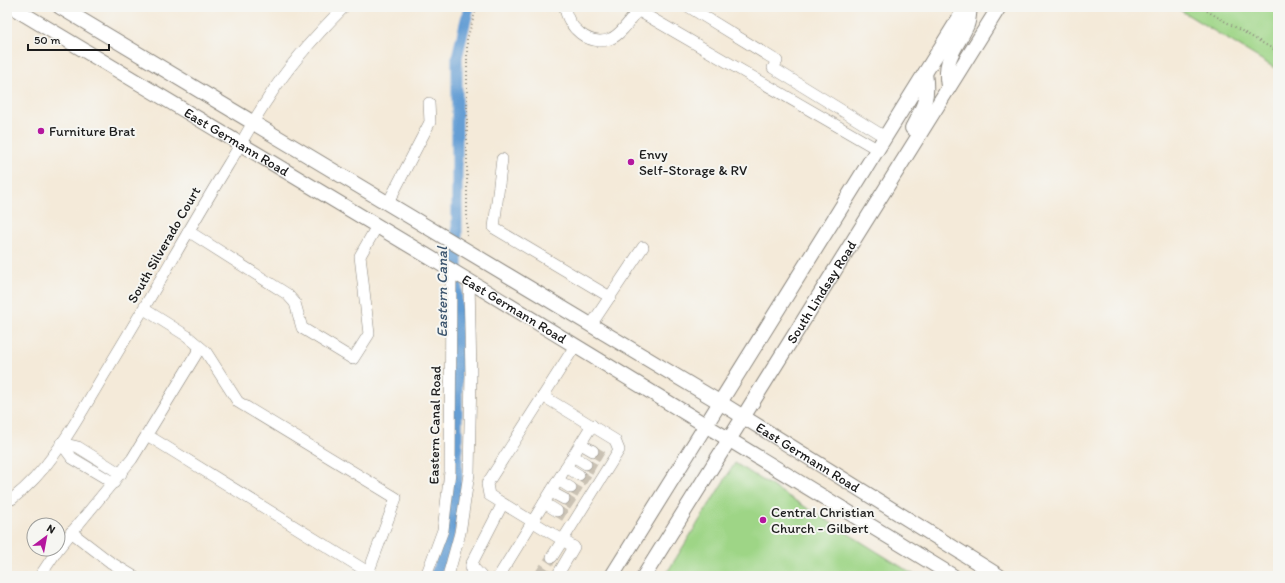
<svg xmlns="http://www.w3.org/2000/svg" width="1285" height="583" viewBox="0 0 1285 583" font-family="Itim,sans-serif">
	<rect width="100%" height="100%" fill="#f6f6f2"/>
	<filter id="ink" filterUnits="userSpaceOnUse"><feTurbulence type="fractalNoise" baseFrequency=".025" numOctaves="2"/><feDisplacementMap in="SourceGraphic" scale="8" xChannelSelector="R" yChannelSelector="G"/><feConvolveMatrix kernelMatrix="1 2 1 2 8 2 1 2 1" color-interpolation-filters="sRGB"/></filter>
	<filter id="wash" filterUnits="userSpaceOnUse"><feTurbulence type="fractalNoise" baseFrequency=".012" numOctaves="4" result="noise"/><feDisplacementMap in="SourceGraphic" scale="16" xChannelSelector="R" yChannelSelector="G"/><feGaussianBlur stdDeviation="0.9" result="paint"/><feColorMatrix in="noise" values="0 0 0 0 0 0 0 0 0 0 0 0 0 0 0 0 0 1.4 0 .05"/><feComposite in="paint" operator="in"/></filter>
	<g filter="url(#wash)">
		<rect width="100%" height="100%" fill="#f4ead9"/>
		<!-- green -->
		<g fill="#9ed586" stroke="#5d7851">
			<polygon points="1175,7 1278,7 1278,70"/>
			<polygon points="735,463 916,576 665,576"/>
		</g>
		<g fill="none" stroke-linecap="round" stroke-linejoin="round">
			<!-- canal -->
			<polyline stroke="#659ed4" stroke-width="11" points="435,576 449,539 457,480 457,57 469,7"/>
		</g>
	</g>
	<g filter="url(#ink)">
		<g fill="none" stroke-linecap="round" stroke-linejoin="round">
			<!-- minor-tunnel -->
			<g stroke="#c9c1b3" stroke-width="11" stroke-dasharray="11 5.5" stroke-linecap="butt">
				<polyline points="593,451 603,457"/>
				<polyline points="586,464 595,469"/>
				<polyline points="579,475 588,481"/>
				<polyline points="571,488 580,493"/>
				<polyline points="564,499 573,505"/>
				<polyline points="557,511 565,516"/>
				<polyline points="539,576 552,557"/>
			</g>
			<!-- minor casing -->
			<g stroke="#88837a" stroke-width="12">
				<g id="minor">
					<path d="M 565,7 C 567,27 589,47 610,39 C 621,35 631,19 638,10"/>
					<polyline points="632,7 877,149"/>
					<polyline points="689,7 777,61 773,68 885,137"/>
					<polyline points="502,159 494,228 610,297"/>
					<polyline points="388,203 430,122 429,103"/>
					<polyline points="188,231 287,294 295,303 302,328 353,359 369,334 360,256 377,226"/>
					<polyline points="144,309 187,336 206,352 238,402 396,498 367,576"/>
					<polyline points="591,325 643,247"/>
					<polyline points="543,396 615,440 619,450 552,557"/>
					<polyline points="147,435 368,572"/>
					<polyline points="61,443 78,447 121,474"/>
					<polyline points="61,443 72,458 114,483"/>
					<polyline points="581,444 593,451"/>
					<polyline points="573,456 586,464"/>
					<polyline points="566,467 579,475"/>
					<polyline points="558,480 571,488"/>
					<polyline points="551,492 564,499"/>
					<path d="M 12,499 C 55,466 80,413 108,368 C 149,301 187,232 228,165 C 241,144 253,121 267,100 C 288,66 315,36 344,7"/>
					<polyline points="544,503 557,511"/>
					<polyline points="71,532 110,562 133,576"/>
					<polyline points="58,549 132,459 200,348"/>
					<polyline points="471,565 481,576"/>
					<polyline points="40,576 58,549"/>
					<polyline points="426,576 443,530 450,472 451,270"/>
					<polyline points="448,576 460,533 469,474 471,374 469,281"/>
					<polyline points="471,576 471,565 502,505"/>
					<polyline points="499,576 592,425"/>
					<polyline points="557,576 574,547 489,495 487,484 575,346"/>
				</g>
			</g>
			<!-- major casing -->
			<g stroke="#88837a" stroke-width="16">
				<g id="major">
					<path id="s1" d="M 12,7 L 469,281 L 953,576"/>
					<path id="s2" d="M 60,7 L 721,403 L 999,576"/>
					<path d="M 948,86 C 943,58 956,49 967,25 C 969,20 969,13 970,7"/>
					<path d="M 912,128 C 924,106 929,98 925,73"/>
					<polyline points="612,576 966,7"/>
					<path id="s3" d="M 644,576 L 999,7"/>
				</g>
			</g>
			<!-- path -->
			<g stroke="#88837a" stroke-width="2" stroke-dasharray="1 3" stroke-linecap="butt">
				<polyline points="1200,7 1278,52"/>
				<polyline points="467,236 467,39 477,7"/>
			</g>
			<!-- minor -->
			<use href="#minor" stroke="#fff" stroke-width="11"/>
			<!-- major -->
			<use href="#major" stroke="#fff" stroke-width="14"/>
		</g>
	</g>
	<!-- markers -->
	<g fill="#b5179e" stroke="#f6f6f2" stroke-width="1.5">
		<circle cx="41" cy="131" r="4"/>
		<circle cx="631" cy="162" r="4"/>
		<circle cx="763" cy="520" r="4"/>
	</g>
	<g text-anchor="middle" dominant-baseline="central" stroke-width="4" stroke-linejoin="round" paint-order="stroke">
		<!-- poi labels -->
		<g font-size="14" fill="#1c1c1c" stroke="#f6f6f2" text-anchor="start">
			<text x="49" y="131">Furniture Brat</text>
			<text x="639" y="154">Envy<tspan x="639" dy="16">Self-Storage &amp; RV</tspan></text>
			<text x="771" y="512">Central Christian<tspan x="771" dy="16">Church - Gilbert</tspan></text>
		</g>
		<!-- street labels -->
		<g font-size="14" fill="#1c1c1c" stroke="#f6f6f2">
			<text stroke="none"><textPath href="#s1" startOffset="262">East Germann Road</textPath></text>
			<text transform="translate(164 245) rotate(-60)">South Silverado Court</text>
			<text stroke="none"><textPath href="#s3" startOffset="335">South Lindsay Road</textPath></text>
			<text stroke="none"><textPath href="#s1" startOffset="586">East Germann Road</textPath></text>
			<text transform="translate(435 425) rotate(-89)">Eastern Canal Road</text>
			<text stroke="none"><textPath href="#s2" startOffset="873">East Germann Road</textPath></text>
		</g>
		<!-- water labels -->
		<g font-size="15" font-style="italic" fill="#3d566f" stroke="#f6f6f2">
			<text transform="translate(442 292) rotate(-90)">Eastern Canal</text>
		</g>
	</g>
	<!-- margin -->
	<rect width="1285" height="583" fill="none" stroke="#f6f6f2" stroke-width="24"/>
	<!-- north arrow -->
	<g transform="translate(46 537) rotate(32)"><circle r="19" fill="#f6f6f2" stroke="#9f9f9c"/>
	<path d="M0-3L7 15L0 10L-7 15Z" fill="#b5179e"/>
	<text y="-6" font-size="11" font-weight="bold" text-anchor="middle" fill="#1c1c1c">N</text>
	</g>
	<!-- scale -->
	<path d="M28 44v6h81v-6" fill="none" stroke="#1c1c1c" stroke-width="2"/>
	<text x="34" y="44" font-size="12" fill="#1c1c1c" stroke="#f6f6f2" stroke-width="3" paint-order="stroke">50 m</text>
</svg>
